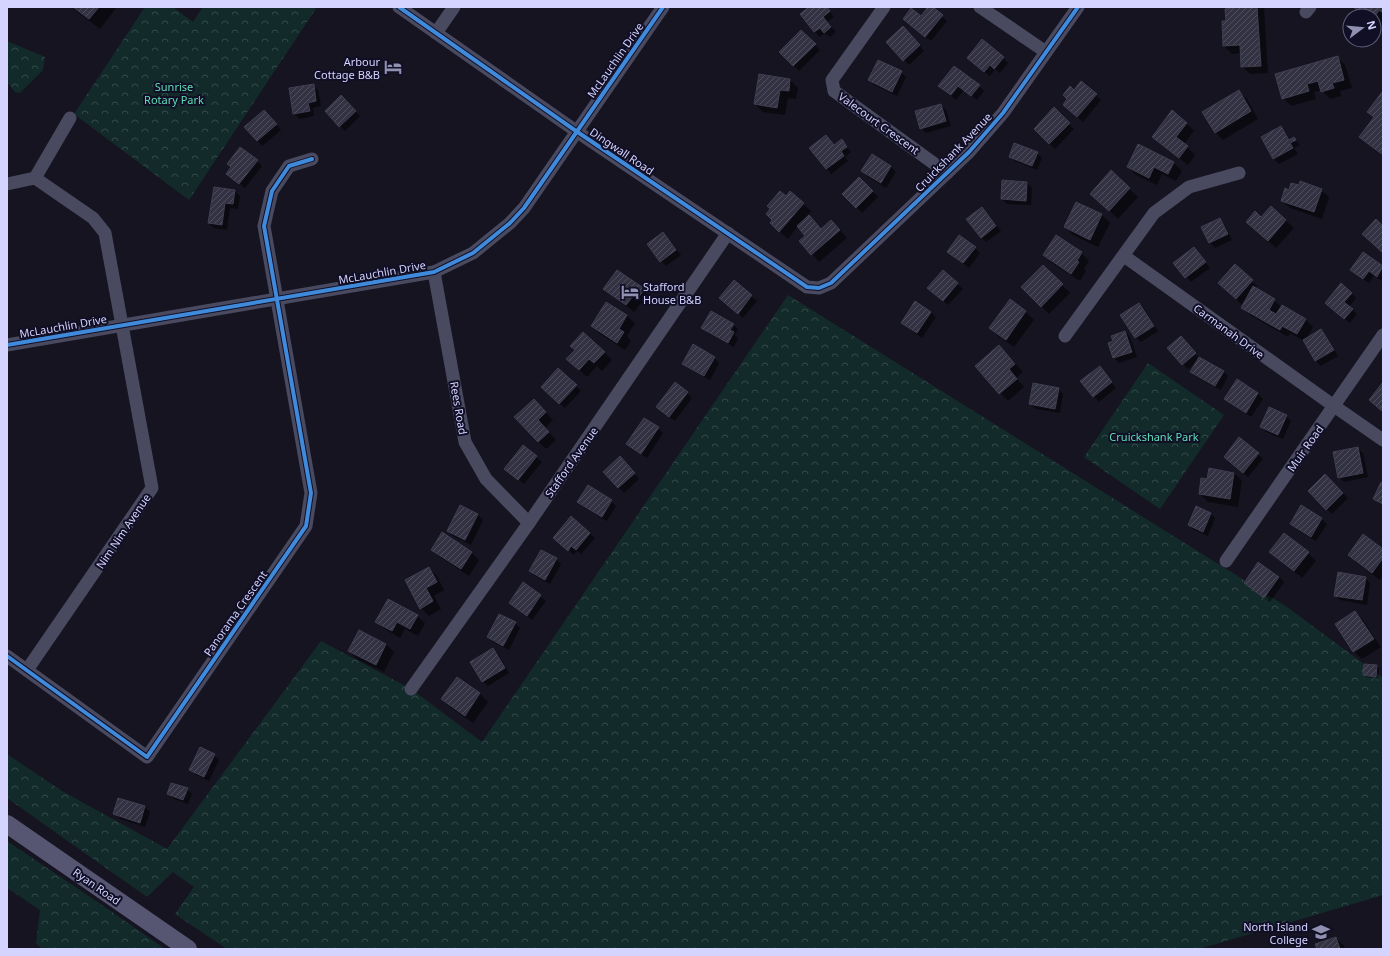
<svg xmlns="http://www.w3.org/2000/svg" width="1390" height="956" viewBox="0 0 1390 956" font-family="'Noto Sans',sans-serif">
	<defs>
		<pattern id="forest-crowns" width="20" height="18" patternUnits="userSpaceOnUse"><rect width="20" height="18" fill="#122b2a"/><path d="M2 6a3 3 0 1 1 6 0M12 15a3 3 0 1 1 6 0" fill="none" stroke="#34494a"/></pattern>
		<pattern id="building-hatch" width="6" height="6" patternUnits="userSpaceOnUse"><rect width="6" height="6" fill="#333242"/><path d="M-1 1l2-2M0 6l6-6M5 7l2-2" fill="none" stroke="#504f5e"/></pattern>
	</defs>
	<rect width="100%" height="100%" fill="#151420"/>
	<!-- forest -->
	<g fill="url(#forest-crowns)">
		<polygon points="145,7 173,7 193,22 203,7 317,7 189,200 74,114"/>
		<polygon points="7,41 45,57 43,70 20,93 15,92 7,82"/>
		<polygon points="788,295 1287,607 1383,678 1383,895 1199,949 227,949 175,914 194,887 173,872 147,897 7,798 7,754 62,791 167,849 321,641 411,689 482,742"/>
		<polygon points="1148,363 1224,415 1160,509 1084,457"/>
		<polygon points="7,841 105,907 165,949 42,949 36,943 40,910 7,888"/>
	</g>
	<!-- shadow -->
	<g fill="#0007">
		<polygon points="71,7 117,7 100,29"/>
		<polygon points="810,7 826,7 834,17 827,22 836,32 830,37 825,33 820,37 815,32 801,14"/>
		<polygon points="929,7 931,7 947,21 931,41 909,24 921,17"/>
		<polygon points="1242,7 1264,7 1268,73 1250,74 1242,66 1242,53 1232,54 1224,46 1227,22"/>
		<polygon points="1354,7 1383,7 1383,30 1374,24 1374,16 1363,16"/>
		<polygon points="801,31 820,50 799,71 781,52"/>
		<polygon points="908,32 924,51 909,65 904,60"/>
		<polygon points="1337,57 1345,65 1352,88 1340,91 1341,96 1330,99 1322,90 1314,92 1316,99 1291,106 1283,98"/>
		<polygon points="1003,58 1008,63 1000,73 995,69 990,76 973,63"/>
		<polygon points="901,72 906,77 897,96 874,85 869,80"/>
		<polygon points="760,75 790,80 798,88 796,99 788,98 785,115 763,112 755,104"/>
		<polygon points="1082,83 1101,100 1083,122 1069,110 1069,99"/>
		<polygon points="313,85 318,90 321,106 313,108 314,116 300,119 294,113"/>
		<polygon points="940,86 979,86 984,91 977,100 964,90 956,100"/>
		<polygon points="1239,92 1247,99 1258,119 1223,140 1215,132"/>
		<polygon points="1383,94 1383,156 1360,137 1374,118 1369,112"/>
		<polygon points="341,96 360,116 345,131 326,111"/>
		<polygon points="941,105 946,110 951,126 926,133 921,128"/>
		<polygon points="1054,109 1074,129 1055,149 1035,129"/>
		<polygon points="269,116 281,130 262,146 246,127"/>
		<polygon points="1186,123 1194,131 1184,144 1195,155 1188,165 1161,144 1153,137"/>
		<polygon points="1281,127 1286,132 1290,140 1294,138 1300,145 1294,148 1298,154 1279,164 1274,159 1262,137"/>
		<polygon points="842,141 851,152 845,157 848,161 831,174 811,148 834,146"/>
		<polygon points="1139,145 1174,163 1182,171 1176,181 1162,174 1157,185 1136,175 1128,167"/>
		<polygon points="1037,153 1042,158 1037,170 1015,161 1010,156"/>
		<polygon points="872,155 891,167 896,172 886,188 867,176 862,171"/>
		<polygon points="257,161 262,166 245,188 227,174"/>
		<polygon points="1111,172 1138,197 1118,219 1099,201"/>
		<polygon points="859,178 878,197 862,213 843,194"/>
		<polygon points="1027,183 1032,188 1031,205 1007,204 1002,199"/>
		<polygon points="1299,186 1321,190 1329,197 1322,219 1290,208 1282,201 1290,191"/>
		<polygon points="214,188 235,191 240,196 238,209 230,208 227,230 214,228 209,223"/>
		<polygon points="786,197 803,204 811,211 804,219 805,220 809,216 822,230 839,229 847,238 819,262 812,254 807,236 798,226 788,239 779,231"/>
		<polygon points="1077,203 1102,215 1110,223 1098,247 1073,235 1065,227"/>
		<polygon points="1271,207 1294,228 1276,248 1255,229 1261,218"/>
		<polygon points="982,208 1001,231 986,242 981,237"/>
		<polygon points="1220,220 1225,225 1232,240 1215,248 1210,243 1202,228"/>
		<polygon points="663,233 681,255 666,266 661,261"/>
		<polygon points="975,248 980,253 969,268 948,252"/>
		<polygon points="1081,253 1089,261 1084,269 1086,271 1080,281 1052,263 1044,255"/>
		<polygon points="1199,253 1210,268 1191,282 1175,263"/>
		<polygon points="1363,253 1383,267 1382,281 1374,276 1369,283 1357,275"/>
		<polygon points="1235,265 1257,286 1255,289 1274,300 1281,307 1306,320 1313,327 1306,340 1321,331 1326,336 1338,356 1321,366 1316,361 1304,341 1290,333 1288,337 1250,315 1242,308 1247,299 1241,304 1224,288"/>
		<polygon points="1043,266 1070,293 1049,314 1022,287"/>
		<polygon points="943,271 963,289 948,305 934,293"/>
		<polygon points="735,282 757,301 743,318 726,303"/>
		<polygon points="605,289 644,290 652,298 646,306 641,303 634,312 613,296"/>
		<polygon points="1351,293 1356,298 1349,307 1357,314 1350,323 1331,308"/>
		<polygon points="1010,300 1026,312 1034,320 1014,347 998,336 990,328"/>
		<polygon points="607,303 627,316 635,323 627,336 631,341 625,350 600,334 592,326"/>
		<polygon points="1139,304 1144,309 1158,331 1141,342 1135,337"/>
		<polygon points="931,312 936,317 922,338 908,328 902,323"/>
		<polygon points="733,324 738,329 735,335 738,338 734,347 708,333 703,328"/>
		<polygon points="1125,332 1130,337 1137,357 1119,363 1114,358 1109,344"/>
		<polygon points="1186,343 1200,359 1223,371 1228,376 1221,390 1196,377 1191,372 1197,361 1188,369 1183,364"/>
		<polygon points="999,346 1023,372 1016,378 1024,387 1008,401 976,366"/>
		<polygon points="604,352 612,360 602,371 597,366 587,377 568,359"/>
		<polygon points="714,357 719,363 710,380 688,368 683,363"/>
		<polygon points="1104,373 1116,388 1099,402 1082,382"/>
		<polygon points="1237,381 1258,394 1263,399 1251,417 1231,404 1226,399"/>
		<polygon points="576,386 581,391 565,408 547,392"/>
		<polygon points="1058,389 1063,394 1060,413 1036,409 1030,404"/>
		<polygon points="687,393 692,398 675,421 662,412"/>
		<polygon points="534,400 553,420 545,428 556,440 546,449 538,441"/>
		<polygon points="1286,416 1291,421 1283,439 1266,432 1261,427"/>
		<polygon points="658,428 663,433 647,458 633,449 628,444"/>
		<polygon points="524,446 542,462 524,484 511,474"/>
		<polygon points="1357,448 1363,453 1368,477 1344,482 1339,477"/>
		<polygon points="1258,454 1263,459 1248,477 1230,462"/>
		<polygon points="625,463 639,479 624,493 604,472"/>
		<polygon points="1234,473 1242,481 1238,507 1208,502 1200,494"/>
		<polygon points="1325,475 1348,498 1332,514 1309,491"/>
		<polygon points="611,501 616,506 607,521 584,507 579,502"/>
		<polygon points="460,506 478,515 483,520 471,545 453,536 448,531"/>
		<polygon points="1210,513 1215,518 1208,536 1194,530 1189,525"/>
		<polygon points="572,518 595,538 581,554 577,551 574,555 560,543"/>
		<polygon points="1322,519 1327,524 1316,541 1296,529 1291,524"/>
		<polygon points="1284,534 1308,553 1316,561 1302,578 1271,552"/>
		<polygon points="432,550 471,552 479,560 469,576 440,557"/>
		<polygon points="1383,550 1383,576 1380,580 1357,563 1349,555"/>
		<polygon points="556,559 561,564 550,584 535,576 530,571"/>
		<polygon points="429,568 437,576 444,590 434,596 441,609 429,616 421,608"/>
		<polygon points="1279,577 1284,582 1270,602 1245,583"/>
		<polygon points="1365,578 1370,583 1367,605 1340,600 1335,595"/>
		<polygon points="523,583 546,601 532,620 510,602"/>
		<polygon points="1355,612 1363,620 1381,647 1362,659 1354,652 1336,625"/>
		<polygon points="417,616 425,623 418,636 405,629 400,638 385,629 377,622"/>
		<polygon points="515,623 520,628 509,650 493,642 488,637"/>
		<polygon points="360,631 386,644 394,652 384,672 357,659 349,651"/>
		<polygon points="493,649 498,654 509,673 488,686 483,681"/>
		<polygon points="1377,666 1379,668 1378,679 1366,677 1364,675"/>
		<polygon points="457,678 480,694 488,702 473,723 450,707 442,699"/>
		<polygon points="214,755 219,760 209,781 196,775 191,770"/>
		<polygon points="187,789 192,794 188,804 174,799 168,794"/>
		<polygon points="119,800 145,807 150,812 145,827 120,819 115,814"/>
		<polygon points="1336,938 1344,946 1345,949 1318,949"/>
	</g>
	<!-- building -->
	<g fill="url(#building-hatch)" stroke="#403e53">
		<polygon points="73,7 99,7 89,19"/>
		<polygon points="809,7 827,7 830,11 823,17 831,27 824,33 820,28 814,32 800,14"/>
		<polygon points="928,7 933,7 943,15 925,37 903,19 911,8 921,16"/>
		<polygon points="1240,7 1257,7 1261,66 1241,67 1240,45 1223,46 1222,21 1226,21 1225,9"/>
		<polygon points="1353,7 1383,7 1383,13 1379,10 1374,18 1374,16 1366,16"/>
		<polygon points="903,26 920,45 903,61 886,42"/>
		<polygon points="801,30 816,44 793,66 779,52"/>
		<polygon points="982,39 1004,57 994,69 990,65 984,72 967,58"/>
		<polygon points="1338,56 1344,80 1332,83 1334,88 1321,92 1318,81 1307,84 1309,91 1282,99 1275,74"/>
		<polygon points="878,60 902,71 892,92 868,80"/>
		<polygon points="954,66 980,85 971,96 958,86 951,95 938,86"/>
		<polygon points="759,74 790,79 789,91 780,90 777,108 754,104"/>
		<polygon points="1081,81 1097,94 1077,117 1063,105 1067,99 1063,95 1070,86 1074,90"/>
		<polygon points="314,84 316,101 308,103 310,111 293,114 289,88"/>
		<polygon points="1239,90 1251,111 1215,133 1202,112"/>
		<polygon points="1382,92 1383,92 1383,155 1359,137 1374,117 1367,112"/>
		<polygon points="341,95 356,111 339,127 325,111"/>
		<polygon points="941,104 946,121 920,129 915,111"/>
		<polygon points="1054,107 1070,123 1049,144 1034,129"/>
		<polygon points="264,110 277,124 257,141 244,127"/>
		<polygon points="1172,110 1187,123 1176,137 1188,146 1179,158 1152,137"/>
		<polygon points="1281,126 1289,140 1294,137 1296,140 1290,143 1293,148 1273,159 1261,137"/>
		<polygon points="826,135 834,145 842,139 847,147 841,151 844,156 826,169 809,148"/>
		<polygon points="1014,143 1038,152 1032,166 1009,157"/>
		<polygon points="1138,144 1174,162 1168,174 1154,167 1149,178 1127,167"/>
		<polygon points="240,147 258,160 239,184 226,174 231,167 227,164"/>
		<polygon points="872,154 891,166 881,183 861,171"/>
		<polygon points="1111,170 1130,188 1109,211 1090,194"/>
		<polygon points="859,177 873,191 856,208 842,194"/>
		<polygon points="1002,180 1027,182 1026,201 1001,199"/>
		<polygon points="1300,181 1322,189 1314,212 1281,201 1285,188 1289,190 1291,183 1299,185"/>
		<polygon points="214,187 235,190 233,204 225,203 222,225 208,223"/>
		<polygon points="780,191 786,196 790,191 804,203 779,232 770,223 772,220 766,214 770,209 767,206"/>
		<polygon points="1076,202 1102,214 1090,240 1064,227"/>
		<polygon points="1271,206 1286,220 1268,241 1246,222 1255,211 1261,217"/>
		<polygon points="982,207 996,226 981,238 966,219"/>
		<polygon points="809,215 821,229 831,220 840,230 811,255 799,241 805,236 797,226"/>
		<polygon points="1220,218 1228,234 1209,243 1201,227"/>
		<polygon points="1376,219 1383,226 1383,253 1362,234"/>
		<polygon points="663,232 676,250 660,262 647,244"/>
		<polygon points="959,235 976,247 963,263 947,252"/>
		<polygon points="1056,235 1082,252 1077,261 1079,262 1071,274 1043,255"/>
		<polygon points="1194,247 1206,262 1185,278 1173,263"/>
		<polygon points="1363,252 1383,266 1377,277 1369,271 1363,279 1350,270"/>
		<polygon points="1235,264 1253,280 1236,299 1218,283"/>
		<polygon points="1043,265 1063,284 1041,307 1021,287"/>
		<polygon points="617,270 645,289 637,299 633,296 626,305 603,289"/>
		<polygon points="943,270 958,283 943,301 927,288"/>
		<polygon points="734,280 752,295 738,314 719,298"/>
		<polygon points="1341,283 1352,293 1344,302 1353,309 1344,319 1325,303"/>
		<polygon points="1253,286 1275,299 1269,310 1276,314 1282,305 1306,319 1297,334 1282,326 1280,330 1241,308"/>
		<polygon points="1010,299 1026,311 1006,340 989,328"/>
		<polygon points="915,301 931,312 917,333 901,323"/>
		<polygon points="606,302 627,315 619,329 624,332 617,343 591,326"/>
		<polygon points="1139,303 1154,326 1135,338 1120,315"/>
		<polygon points="711,311 734,324 730,330 734,332 728,343 701,328"/>
		<polygon points="1321,329 1334,350 1315,361 1303,340"/>
		<polygon points="1125,331 1132,352 1113,358 1108,343 1113,341 1111,336"/>
		<polygon points="583,332 605,352 594,363 589,359 579,370 566,359 575,350 570,346"/>
		<polygon points="1181,336 1196,353 1182,365 1167,348"/>
		<polygon points="693,344 715,357 704,376 682,364"/>
		<polygon points="999,345 1015,364 1009,369 1017,379 999,394 975,366"/>
		<polygon points="1199,357 1224,371 1215,386 1190,372"/>
		<polygon points="1100,366 1112,382 1093,397 1080,381"/>
		<polygon points="558,368 577,385 559,404 541,387"/>
		<polygon points="1237,379 1258,393 1246,413 1224,399"/>
		<polygon points="675,382 688,392 669,417 656,407"/>
		<polygon points="1383,382 1383,412 1369,400"/>
		<polygon points="1033,383 1059,388 1055,409 1029,404"/>
		<polygon points="534,399 546,412 538,420 549,432 538,442 514,417"/>
		<polygon points="1269,407 1287,415 1278,435 1260,427"/>
		<polygon points="644,418 659,427 641,454 626,444"/>
		<polygon points="1239,437 1259,453 1243,473 1224,457"/>
		<polygon points="523,445 537,456 518,480 504,469"/>
		<polygon points="1358,447 1363,473 1338,478 1333,452"/>
		<polygon points="620,456 635,473 618,488 603,472"/>
		<polygon points="1209,468 1234,473 1230,499 1199,494 1201,478 1207,479"/>
		<polygon points="1325,474 1343,493 1326,510 1308,491"/>
		<polygon points="1381,482 1383,483 1383,504 1373,499"/>
		<polygon points="588,485 612,500 602,517 577,502"/>
		<polygon points="460,505 478,514 465,540 447,531"/>
		<polygon points="1301,505 1322,518 1311,537 1290,524"/>
		<polygon points="1196,506 1211,513 1203,532 1188,525"/>
		<polygon points="571,516 590,533 576,550 571,546 568,551 553,538"/>
		<polygon points="442,532 472,552 461,569 431,550"/>
		<polygon points="1284,533 1309,552 1294,571 1269,552"/>
		<polygon points="1363,534 1383,549 1383,558 1372,573 1348,555"/>
		<polygon points="541,550 557,558 545,580 529,571"/>
		<polygon points="1258,562 1279,577 1264,598 1244,583"/>
		<polygon points="429,567 437,582 426,588 433,601 420,609 405,580"/>
		<polygon points="1338,572 1366,577 1362,600 1334,596"/>
		<polygon points="523,582 541,595 527,616 509,603"/>
		<polygon points="388,599 418,615 410,629 397,622 392,631 375,622"/>
		<polygon points="1355,611 1374,639 1353,652 1335,624"/>
		<polygon points="499,614 516,622 503,646 487,637"/>
		<polygon points="359,630 386,644 376,665 348,651"/>
		<polygon points="493,648 505,668 482,682 470,662"/>
		<polygon points="1364,664 1377,665 1376,677 1363,675"/>
		<polygon points="457,677 480,693 465,716 441,699"/>
		<polygon points="200,747 215,754 204,777 189,770"/>
		<polygon points="171,783 188,788 183,800 167,794"/>
		<polygon points="118,798 145,806 140,823 113,814"/>
		<polygon points="1336,937 1340,949 1317,949 1315,944"/>
	</g>
	<g fill="none" stroke-linecap="round" stroke-linejoin="round">
		<!-- minor -->
		<g stroke="#494960" stroke-width="13">
			<polyline points="399,7 576,131 807,287 819,288 831,283 969,152 1003,113 1078,7"/>
			<polyline points="884,7 832,80 834,91 947,173"/>
			<polyline points="980,7 1046,52"/>
			<polyline points="1306,12 1310,7"/>
			<polyline points="436,33 454,7"/>
			<polyline points="35,178 70,118"/>
			<polyline points="7,184 35,178 93,218 105,233 152,488 27,670"/>
			<polyline points="1124,256 1334,406 1383,440"/>
			<polyline points="434,272 465,442 486,479 529,523"/>
			<polyline points="1065,336 1154,213 1189,187 1239,173"/>
			<polyline points="7,345 434,272 473,253 510,223 524,208 663,7"/>
			<polyline points="1226,561 1383,335"/>
			<polyline points="7,656 147,757 306,526 311,493 264,226 272,191 289,166 312,159"/>
			<polyline points="411,689 529,523 728,233"/>
		</g>
		<!-- secondary -->
		<polyline stroke="#565673" stroke-width="18" points="7,824 188,949"/>
		<!-- cycleway casing -->
		<g stroke="#110f25" stroke-width="6">
			<g id="cycleway">
				<polyline points="399,7 576,131 807,287 819,288 831,283 969,152 1003,113 1078,7"/>
				<polyline points="7,345 434,272 473,253 510,223 524,208 663,7"/>
				<polyline points="7,656 147,757 306,526 311,493 264,226 272,191 289,166 312,159"/>
			</g>
		</g>
		<!-- cycleway -->
		<use href="#cycleway" stroke="#408adc" stroke-width="4"/>
	</g>
	<!-- icons -->
	<defs>
		<g id="hotel-bare" transform="scale(1.38)"><path d="M-6-4.5h1.5V1H6V5H4.5V3h-9V5H-6ZM-4 0a1.8 1.8 0 1 1 3.6 0ZM.5 0V-2.5h3Q6-2.5 6 0Z" fill="#9290b1" stroke="#110f25" stroke-width="2.5" paint-order="stroke"/></g>
		<g id="university-bare" transform="scale(1.38)"><path d="M0-5L7-2L0 1L-7-2ZM-4 1L0 2.5L4 1V4Q0 6-4 4Z" fill="#9290b1" stroke="#110f25" stroke-width="2.5" paint-order="stroke"/></g>
	</defs>
	<g fill-rule="evenodd">
		<use href="#hotel-bare" x="393" y="67"/>
		<use href="#hotel-bare" x="630" y="292"/>
		<use href="#university-bare" x="1321" y="932"/>
	</g>
	<g text-anchor="middle" dominant-baseline="central" stroke-width="4" stroke-linejoin="round" paint-order="stroke">
		<!-- street labels -->
		<g font-size="11" fill="#d5d3ff" stroke="#110f25">
			<text transform="translate(615 60) rotate(-55)">McLauchlin Drive</text>
			<text transform="translate(879 123) rotate(36)">Valecourt Crescent</text>
			<text transform="translate(622 151) rotate(34)">Dingwall Road</text>
			<text transform="translate(953 152) rotate(-46)">Cruickshank Avenue</text>
			<text transform="translate(382 272) rotate(-10)">McLauchlin Drive</text>
			<text transform="translate(63 326) rotate(-10)">McLauchlin Drive</text>
			<text transform="translate(1229 331) rotate(36)">Carmanah Drive</text>
			<text transform="translate(459 408) rotate(80)">Rees Road</text>
			<text transform="translate(1305 448) rotate(-55)">Muir Road</text>
			<text transform="translate(571 462) rotate(-55)">Stafford Avenue</text>
			<text transform="translate(123 531) rotate(-56)">Nim Nim Avenue</text>
			<text transform="translate(235 613) rotate(-55)">Panorama Crescent</text>
			<text transform="translate(97 886) rotate(35)">Ryan Road</text>
		</g>
		<!-- poi labels -->
		<g font-size="11" fill="#d5d3ff" stroke="#110f25" text-anchor="end">
			<text x="380" y="61">Arbour<tspan x="380" dy="13">Cottage B&amp;B</tspan></text>
			<text x="643" y="286" text-anchor="start">Stafford<tspan x="643" dy="13">House B&amp;B</tspan></text>
			<text x="1308" y="926">North Island<tspan x="1308" dy="13">College</tspan></text>
		</g>
		<!-- park labels -->
		<g font-size="11" fill="#5fdfb7" stroke="#110f25">
			<text x="174" y="86">Sunrise<tspan x="174" dy="13">Rotary Park</tspan></text>
			<text x="1154" y="436">Cruickshank Park</text>
		</g>
	</g>
	<!-- border -->
	<rect width="1390" height="956" fill="none" stroke="#d5d3ff" stroke-width="16"/>
	<!-- north arrow -->
	<g transform="translate(1362 28) rotate(74)"><circle r="19" fill="#110f25" stroke="#5f5d7c"/>
	<path d="M0-3L7 15L0 10L-7 15Z" fill="#9290b1"/>
	<text y="-6" font-size="11" font-weight="bold" text-anchor="middle" fill="#d5d3ff">N</text>
	</g>
</svg>
